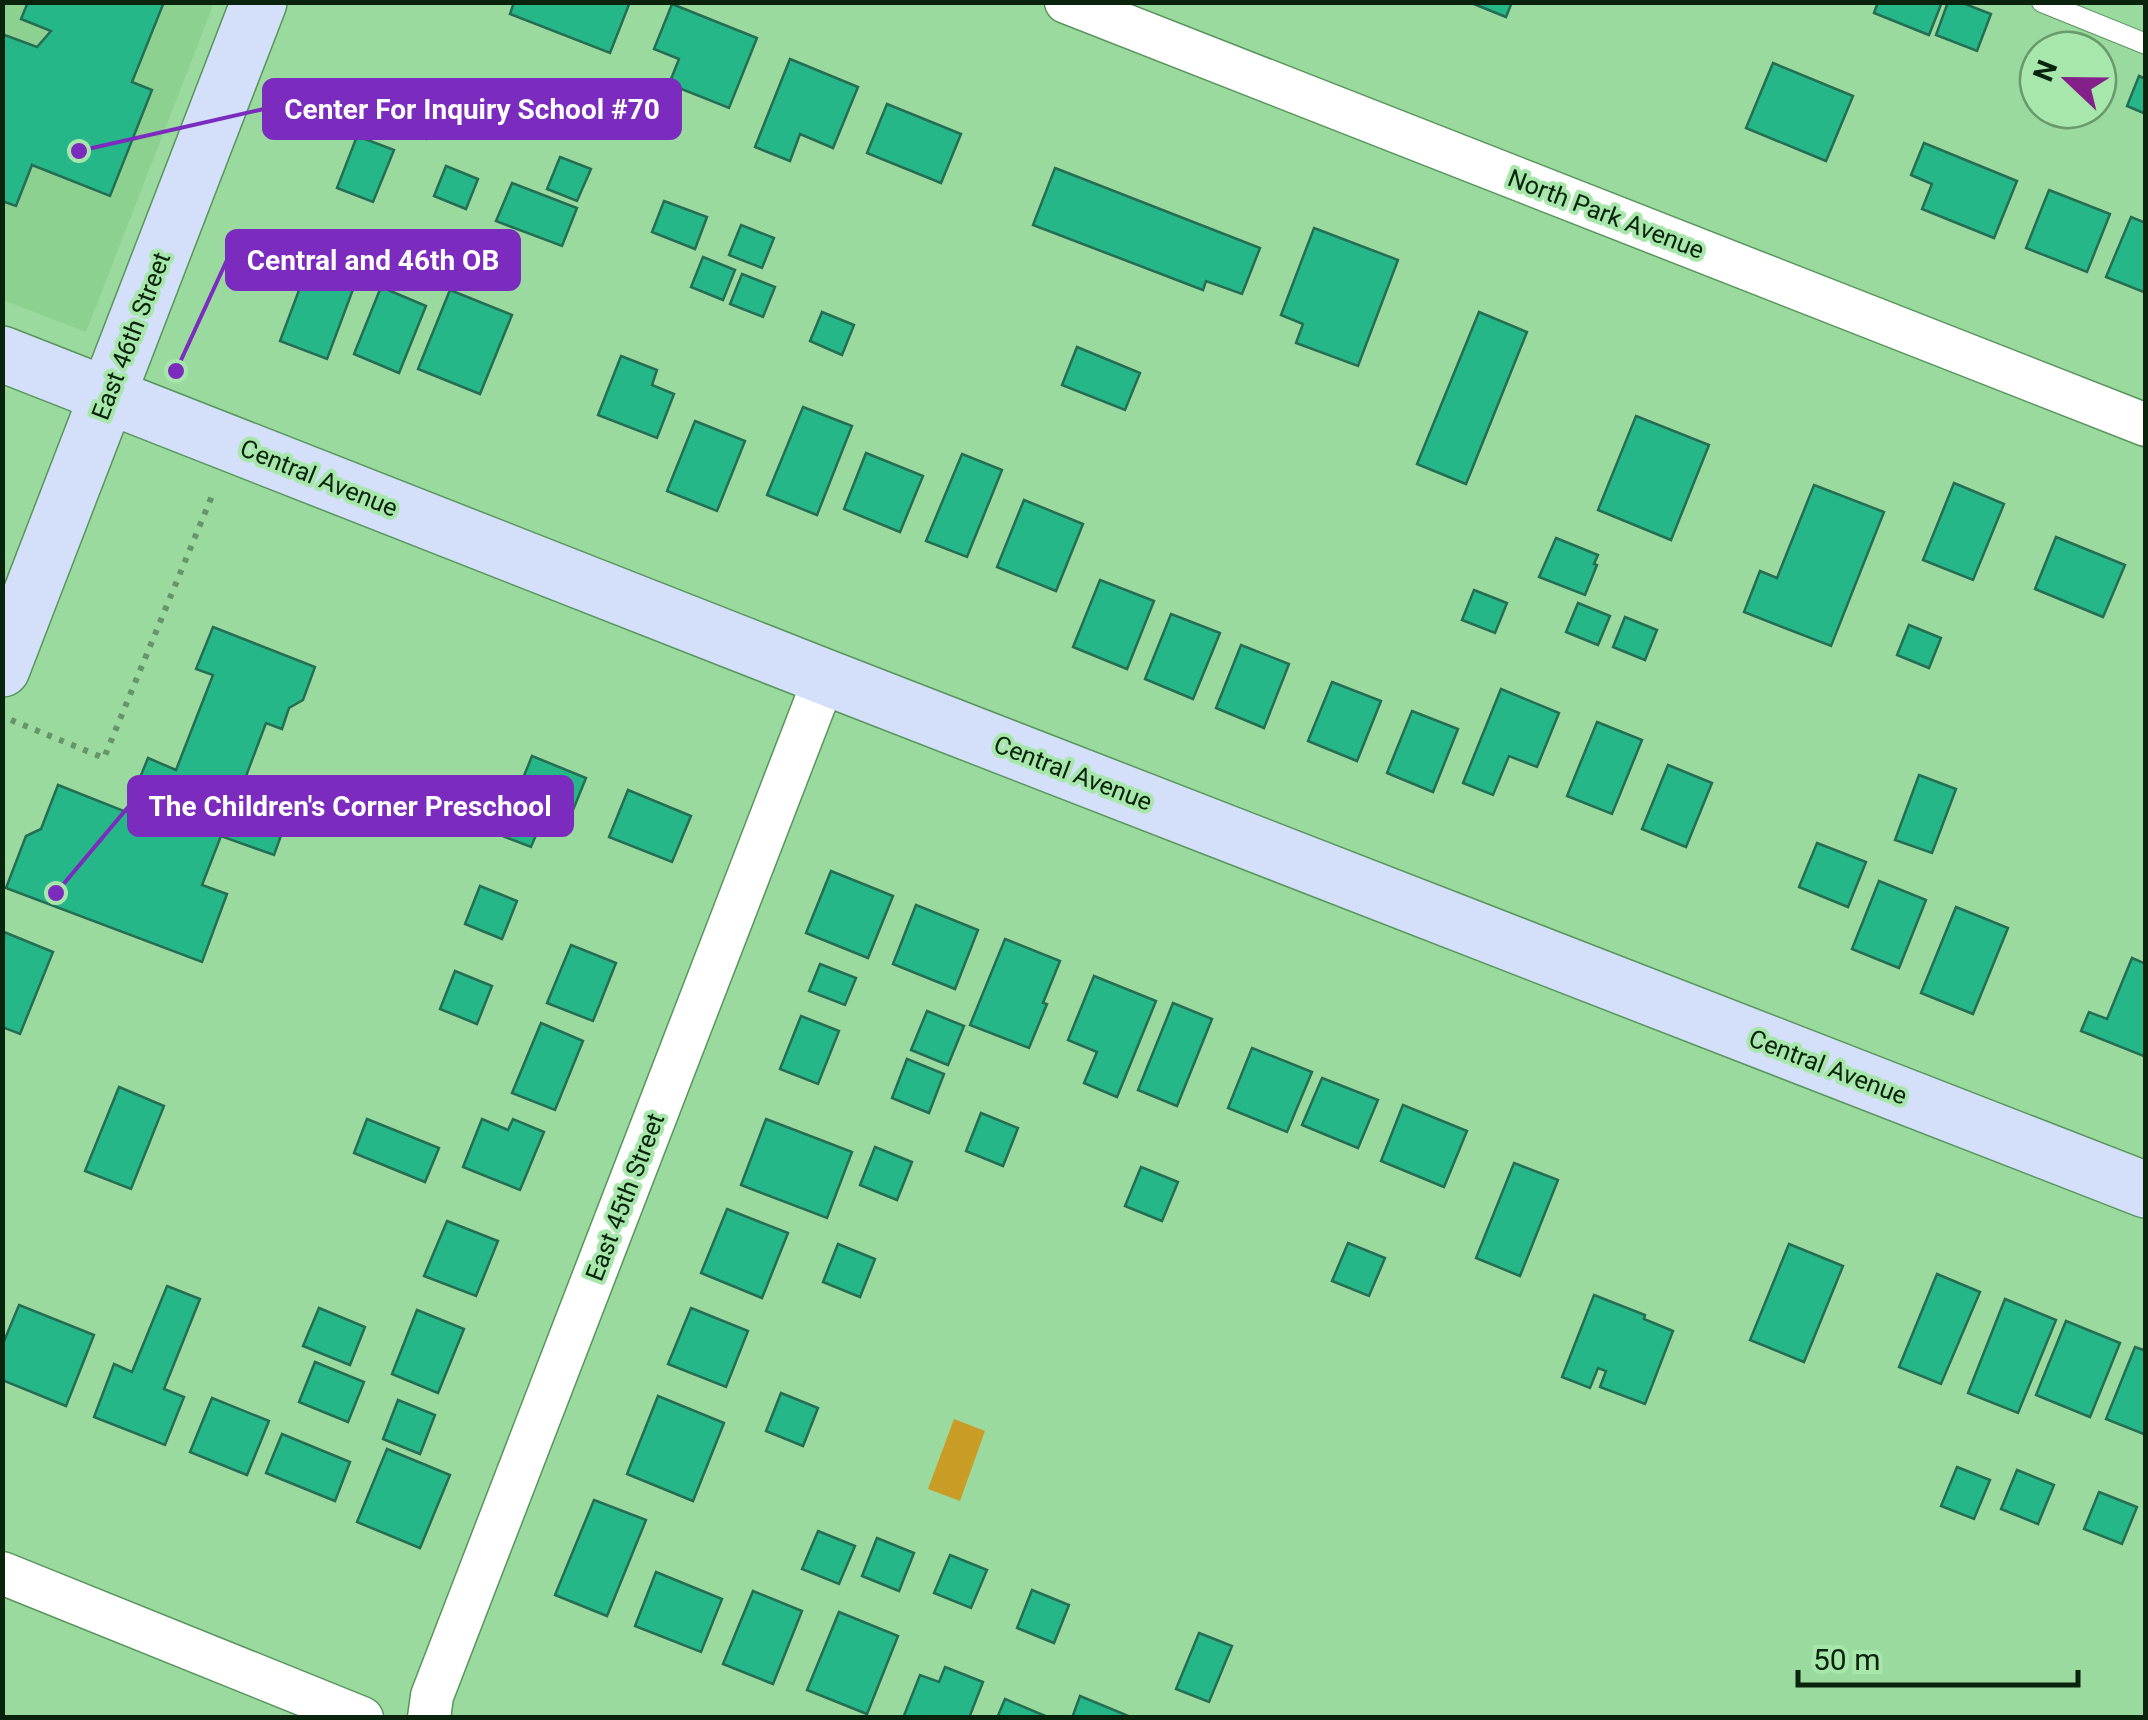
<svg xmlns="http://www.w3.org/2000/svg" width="2148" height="1720" viewBox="0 0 2148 1720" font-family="Roboto,sans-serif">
	<rect width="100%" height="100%" fill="#9bda9e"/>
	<!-- built -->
	<polygon fill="#8cd190" points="2,3 214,3 86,332 3,300"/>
	<!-- water -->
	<polygon fill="#c99c26" points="954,1419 985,1431 960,1501 928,1489"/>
	<!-- building -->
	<g fill="#26b789" stroke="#256e54" stroke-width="2.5">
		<polygon points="28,2 164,2 132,82 152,90 110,196 32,165 16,206 2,201 2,34 37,47 51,31 21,19"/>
		<polygon points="514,2 630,2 610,53 510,14"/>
		<polygon points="1469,2 1512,2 1506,17"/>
		<polygon points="1878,2 1942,2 1929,35 1874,13"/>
		<polygon points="1948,2 1960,2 1991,14 1977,51 1936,35"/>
		<polygon points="672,4 757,38 729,108 669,84 679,59 654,49"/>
		<polygon points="790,59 858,87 833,148 800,134 790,161 755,147"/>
		<polygon points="1773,63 1853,96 1826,161 1746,128"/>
		<polygon points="2139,76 2146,79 2146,114 2127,106"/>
		<polygon points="406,96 438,109 426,139 393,126"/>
		<polygon points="887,104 961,134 941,183 867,153"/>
		<polygon points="357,136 394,150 373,202 337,188"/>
		<polygon points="1924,143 2017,181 1994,238 1922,209 1932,184 1911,175"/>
		<polygon points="560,157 591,169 577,201 547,189"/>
		<polygon points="446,166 478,179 466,209 434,196"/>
		<polygon points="1055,168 1260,248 1242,294 1206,281 1203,290 1033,225"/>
		<polygon points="512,183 577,208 562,246 496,221"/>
		<polygon points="2049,190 2110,214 2087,272 2026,248"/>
		<polygon points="664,201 707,217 695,249 652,232"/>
		<polygon points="2131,217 2146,223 2146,293 2106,277"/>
		<polygon points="741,225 774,238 762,268 729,255"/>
		<polygon points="1314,228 1398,260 1358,366 1296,343 1303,324 1281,315"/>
		<polygon points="317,242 364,260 327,359 280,341"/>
		<polygon points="703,257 735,270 723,300 691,287"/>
		<polygon points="742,274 775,287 763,317 730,304"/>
		<polygon points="381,287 426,306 399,373 354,354"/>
		<polygon points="450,290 512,315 480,394 418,369"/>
		<polygon points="822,312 854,325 842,355 810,341"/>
		<polygon points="1479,312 1527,332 1466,484 1417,464"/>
		<polygon points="1077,347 1140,373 1125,410 1062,385"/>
		<polygon points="621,356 657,370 652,385 674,394 657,438 598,415"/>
		<polygon points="803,407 852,426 817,515 767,495"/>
		<polygon points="1636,416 1709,445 1671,540 1598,510"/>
		<polygon points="695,421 745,441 717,511 667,491"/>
		<polygon points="866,453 923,476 900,532 844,509"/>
		<polygon points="962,454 1002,470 967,557 926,541"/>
		<polygon points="1954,483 2004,504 1973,580 1923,560"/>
		<polygon points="1814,485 1884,512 1831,646 1744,612 1760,571 1777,578"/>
		<polygon points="1024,500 1083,524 1056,591 997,567"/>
		<polygon points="2056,537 2125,565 2103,617 2035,589"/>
		<polygon points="1556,538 1598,555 1594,564 1597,565 1585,595 1539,577"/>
		<polygon points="1100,580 1154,601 1127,669 1073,647"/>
		<polygon points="1474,590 1507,603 1495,633 1462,620"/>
		<polygon points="1578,603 1610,616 1598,645 1566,632"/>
		<polygon points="1171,614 1220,633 1193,699 1145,679"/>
		<polygon points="1625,617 1657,630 1645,660 1613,647"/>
		<polygon points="1909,625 1941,638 1929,668 1897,655"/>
		<polygon points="213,627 315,667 303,700 289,708 282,729 266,723 237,800 287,819 274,855 221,836 202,885 227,894 202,962 6,888 26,836 41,829 58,785 126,812 148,758 176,770 213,675 196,669"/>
		<polygon points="1241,645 1289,664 1264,728 1216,708"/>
		<polygon points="1332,682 1381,701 1357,761 1308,741"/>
		<polygon points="1501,689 1559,713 1537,767 1509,756 1493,795 1463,783"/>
		<polygon points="1412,711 1458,729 1433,792 1387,773"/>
		<polygon points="1597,722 1642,740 1612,814 1567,796"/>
		<polygon points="532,756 586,778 567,825 544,816 531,847 500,835"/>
		<polygon points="1668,765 1712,783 1686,847 1642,829"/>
		<polygon points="1919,775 1956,789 1932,853 1895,840"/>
		<polygon points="628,790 691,816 672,862 609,837"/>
		<polygon points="1817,843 1866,862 1848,907 1799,887"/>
		<polygon points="831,871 893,896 868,958 806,933"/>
		<polygon points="1879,881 1926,900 1899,968 1852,949"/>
		<polygon points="480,886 517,901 502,939 465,924"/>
		<polygon points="916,905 978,930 955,989 893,964"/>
		<polygon points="1956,907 2008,928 1973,1014 1921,993"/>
		<polygon points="4,932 53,952 20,1034 2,1027"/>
		<polygon points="1005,939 1060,961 1043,1003 1047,1004 1029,1048 970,1025"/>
		<polygon points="571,945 616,963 593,1021 547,1003"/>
		<polygon points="2132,958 2146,964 2146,1057 2081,1031 2089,1012 2107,1019"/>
		<polygon points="820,964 856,978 845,1005 809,991"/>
		<polygon points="455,971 492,986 477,1024 440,1009"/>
		<polygon points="1094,976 1156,1001 1117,1097 1084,1083 1097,1052 1068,1040"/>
		<polygon points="1173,1003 1212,1019 1177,1106 1138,1090"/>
		<polygon points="927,1011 964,1026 948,1065 911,1050"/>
		<polygon points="801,1016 839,1031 818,1084 780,1069"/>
		<polygon points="541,1023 583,1041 555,1110 512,1093"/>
		<polygon points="1252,1048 1312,1072 1287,1132 1228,1108"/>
		<polygon points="907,1059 944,1074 929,1113 892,1098"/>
		<polygon points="1322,1078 1378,1100 1358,1148 1302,1125"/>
		<polygon points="119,1087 164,1106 131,1189 85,1171"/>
		<polygon points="1403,1105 1467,1131 1444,1187 1381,1161"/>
		<polygon points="981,1113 1018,1128 1003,1166 966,1151"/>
		<polygon points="367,1119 439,1148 425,1182 354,1153"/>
		<polygon points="482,1119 508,1130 513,1119 544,1132 520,1190 463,1167"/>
		<polygon points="766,1119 852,1152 827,1218 741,1185"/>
		<polygon points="875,1147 912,1162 897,1200 860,1185"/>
		<polygon points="1514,1163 1558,1180 1520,1276 1476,1258"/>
		<polygon points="1141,1167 1178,1182 1162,1221 1125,1206"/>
		<polygon points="727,1209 788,1233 762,1298 701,1273"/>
		<polygon points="447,1221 498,1241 476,1296 424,1276"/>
		<polygon points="1348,1243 1385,1258 1369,1296 1332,1281"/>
		<polygon points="838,1244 875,1259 860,1297 823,1282"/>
		<polygon points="1789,1244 1843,1266 1804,1362 1750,1340"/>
		<polygon points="1937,1274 1980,1292 1941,1384 1899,1367"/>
		<polygon points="167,1286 200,1299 164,1389 184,1397 165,1445 94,1417 114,1364 132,1372"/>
		<polygon points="1594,1295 1645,1315 1644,1319 1673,1331 1645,1404 1600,1387 1606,1371 1598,1368 1590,1388 1562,1377"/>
		<polygon points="2005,1299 2056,1320 2018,1413 1968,1393"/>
		<polygon points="19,1305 94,1335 66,1406 2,1380 2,1346"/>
		<polygon points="319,1308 365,1327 350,1365 303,1346"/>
		<polygon points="691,1308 748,1331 726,1387 668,1364"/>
		<polygon points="417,1310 464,1329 438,1393 392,1374"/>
		<polygon points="2066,1321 2120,1343 2090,1417 2036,1395"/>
		<polygon points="2135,1347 2146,1351 2146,1435 2106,1419"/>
		<polygon points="315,1362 364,1382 348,1422 299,1402"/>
		<polygon points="781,1393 818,1408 803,1446 766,1431"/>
		<polygon points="658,1396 724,1423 693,1501 627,1474"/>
		<polygon points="212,1398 269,1421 247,1475 190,1452"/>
		<polygon points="398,1400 435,1415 420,1454 383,1439"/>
		<polygon points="282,1434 350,1462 335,1501 266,1473"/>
		<polygon points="387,1449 450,1475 420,1548 357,1522"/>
		<polygon points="1957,1467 1990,1480 1974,1519 1941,1506"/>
		<polygon points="2017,1470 2054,1485 2038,1524 2001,1509"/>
		<polygon points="2099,1492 2137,1507 2122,1544 2084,1529"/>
		<polygon points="594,1500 646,1520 607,1616 555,1595"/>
		<polygon points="818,1531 855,1546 839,1584 802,1569"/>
		<polygon points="877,1538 914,1553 899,1591 862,1576"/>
		<polygon points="950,1555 987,1570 971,1608 934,1593"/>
		<polygon points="656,1572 722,1599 701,1652 635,1626"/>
		<polygon points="1032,1590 1069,1605 1054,1643 1017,1628"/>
		<polygon points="753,1591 802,1611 773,1684 723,1664"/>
		<polygon points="839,1612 898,1636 867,1714 807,1690"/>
		<polygon points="1199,1633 1232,1646 1209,1702 1176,1689"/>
		<polygon points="945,1667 983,1682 969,1718 903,1718 920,1675 939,1682"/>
		<polygon points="1080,1696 1131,1717 1131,1718 1072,1718"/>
		<polygon points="1005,1699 1050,1718 997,1718"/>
	</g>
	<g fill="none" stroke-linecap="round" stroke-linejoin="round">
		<!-- lane casing -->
		<g stroke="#58955d" stroke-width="22">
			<polyline id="lane" points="2042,2 2146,44"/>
		</g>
		<!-- street casing -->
		<g stroke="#58955d" stroke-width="45">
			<g id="street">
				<polyline points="1066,2 2146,425"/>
				<polyline points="2,1573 362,1718"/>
				<polyline points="429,1718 432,1696 825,677"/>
			</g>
		</g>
		<!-- secondary casing -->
		<g stroke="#58955d" stroke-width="58">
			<g id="secondary">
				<polyline points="2,354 825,677 2146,1190"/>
				<polyline points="2,669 259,2"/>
			</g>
		</g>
		<!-- path -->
		<polyline stroke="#659568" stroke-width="6" stroke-dasharray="5 8" stroke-linecap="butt" points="11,720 104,758 214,491"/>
		<!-- lane -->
		<use href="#lane" stroke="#fff" stroke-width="20"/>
		<!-- street -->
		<use href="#street" stroke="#fff" stroke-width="42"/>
		<!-- secondary -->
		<use href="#secondary" stroke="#d4dff9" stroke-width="55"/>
	</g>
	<g text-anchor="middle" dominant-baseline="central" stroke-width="8" stroke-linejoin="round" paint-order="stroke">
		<!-- street labels -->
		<g font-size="25" fill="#0a230d" stroke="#a8e7ab">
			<text transform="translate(1606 214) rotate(21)">North Park Avenue</text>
			<text transform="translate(131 336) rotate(-69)">East 46th Street</text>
			<text transform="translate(319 478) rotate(22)">Central Avenue</text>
			<text transform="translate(1073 773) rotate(21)">Central Avenue</text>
			<text transform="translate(1828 1067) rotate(21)">Central Avenue</text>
			<text transform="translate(625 1197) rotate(-69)">East 45th Street</text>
		</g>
	</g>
	<!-- callouts -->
	<path fill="none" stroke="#7b2cbf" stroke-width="4" d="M79 151L264 109M176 371L227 260M56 893L129 806"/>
	<g fill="#7b2cbf" stroke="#a8e7ab" stroke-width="4">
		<circle cx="79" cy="151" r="10"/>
		<circle cx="176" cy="371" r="10"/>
		<circle cx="56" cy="893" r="10"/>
	</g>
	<g fill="#7b2cbf" stroke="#7b2cbf" stroke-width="4">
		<rect x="264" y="80" width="416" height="58" rx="10"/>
		<rect x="227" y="231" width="292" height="58" rx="10"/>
		<rect x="129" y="777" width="443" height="58" rx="10"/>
	</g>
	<g font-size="28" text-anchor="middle" font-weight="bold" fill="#fff">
		<text x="472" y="119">Center For Inquiry School #70</text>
		<text x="373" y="270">Central and 46th OB</text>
		<text x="350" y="816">The Children's Corner Preschool</text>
	</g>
	<!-- border -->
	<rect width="2148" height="1720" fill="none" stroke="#0a230d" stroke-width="10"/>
	<!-- north arrow -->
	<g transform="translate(2068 80) rotate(292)"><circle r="48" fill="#a8e7ab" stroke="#69996c" stroke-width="2.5"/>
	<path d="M0-8L18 38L0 25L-18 38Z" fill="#842089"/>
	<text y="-15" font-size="28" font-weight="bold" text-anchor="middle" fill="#0a230d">N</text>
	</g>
	<!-- scale -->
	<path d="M1798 1670v15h280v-15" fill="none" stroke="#0a230d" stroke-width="5"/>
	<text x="1813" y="1670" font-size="30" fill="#0a230d" stroke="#a8e7ab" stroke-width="8" paint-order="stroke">50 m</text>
</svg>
